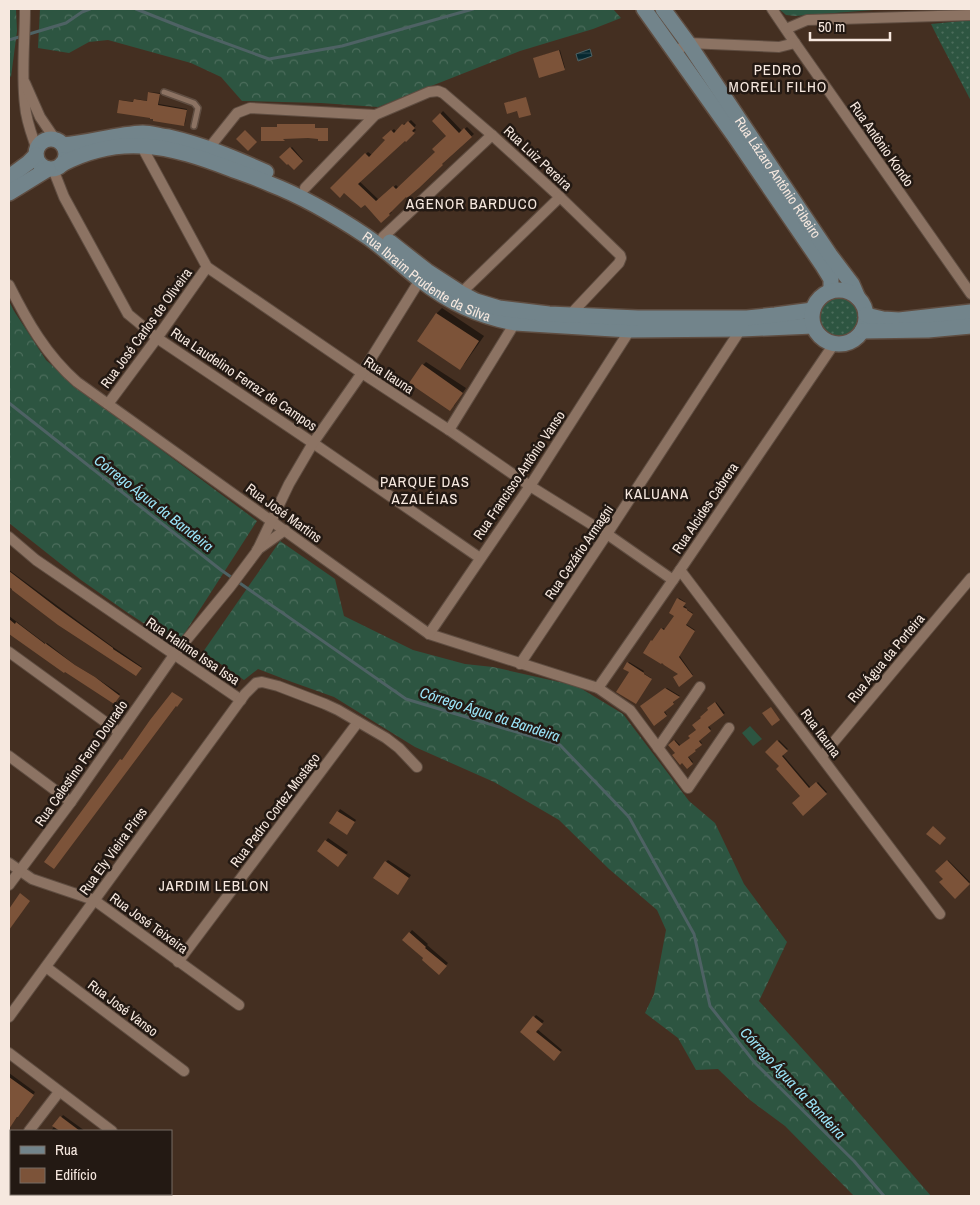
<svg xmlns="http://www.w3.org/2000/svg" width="980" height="1205" viewBox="0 0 980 1205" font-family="'Archivo Narrow',sans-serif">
	<defs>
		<pattern id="grass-dots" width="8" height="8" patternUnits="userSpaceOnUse" patternTransform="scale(1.25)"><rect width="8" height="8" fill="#2d5541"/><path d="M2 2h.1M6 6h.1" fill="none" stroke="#4c6d5c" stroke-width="1.8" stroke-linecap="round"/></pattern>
		<pattern id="forest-crowns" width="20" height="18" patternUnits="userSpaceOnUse" patternTransform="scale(1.25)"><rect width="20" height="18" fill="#2d5541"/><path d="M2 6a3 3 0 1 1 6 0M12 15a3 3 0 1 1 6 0" fill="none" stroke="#4c6d5c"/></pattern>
		<pattern id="water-rules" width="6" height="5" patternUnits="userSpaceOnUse" patternTransform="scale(1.25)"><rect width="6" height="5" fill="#062830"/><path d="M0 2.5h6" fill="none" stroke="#2b474e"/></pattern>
	</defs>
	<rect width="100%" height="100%" fill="#442f21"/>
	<!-- grass -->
	<g fill="url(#grass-dots)">
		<polygon points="971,20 971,101 940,42 931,24"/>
		<circle cx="839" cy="317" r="20"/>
	</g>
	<!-- forest -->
	<g fill="url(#forest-crowns)">
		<polygon points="9,9 16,9 17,31 11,77 9,75"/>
		<polygon points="40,9 613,9 621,18 593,29 520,51 378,107 321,103 242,101 221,77 191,63 108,40 89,42 69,53 38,48"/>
		<polygon points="779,9 887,9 795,16 786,15"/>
		<polygon points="9,301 14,311 46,360 74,385 257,521 177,645 128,613 81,580 9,523"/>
		<polygon points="280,541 335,579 344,616 413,650 465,664 493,667 577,686 623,714 689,801 715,823 744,884 787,942 759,1001 829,1078 931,1196 854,1196 785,1126 750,1100 718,1069 696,1070 678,1038 645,1013 654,994 666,930 657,910 609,869 559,820 494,782 415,747 334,697 292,682 258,669 244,680 203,652"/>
	</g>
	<!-- park -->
	<polygon fill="#2d5541" points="750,726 762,739 753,746 742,733"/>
	<!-- water -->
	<polygon fill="url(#water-rules)" stroke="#4e6264" points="590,49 592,56 578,61 576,54"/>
	<!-- shadow -->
	<g fill="#0007">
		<polygon points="560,50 565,68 534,58"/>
		<polygon points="149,92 160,93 159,104 187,109 185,124 184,125 120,100 135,102 136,99 148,101"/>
		<polygon points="443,111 462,131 467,127 474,134 443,161 444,162 418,187 406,195 390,211 392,212 381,222 365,203 344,192 331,188 368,152 372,155 386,140 386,136 394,129 397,132 405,123 406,124 411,120 416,125 414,128 416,130 359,181 379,200 396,185 399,188 437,152 448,136 434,121"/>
		<polygon points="292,147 303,160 294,168 281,157"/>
		<polygon points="442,308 484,336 465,363 460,368 419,341 437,313"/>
		<polygon points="426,362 466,388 454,406 423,365"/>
		<polygon points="9,570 113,647 142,667 136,675 9,585"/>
		<polygon points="679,598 685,602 683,605 687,608 686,609 693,613 686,624 695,630 679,655 693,675 680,685 680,673 645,652 652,641 654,641 663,628 666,630 675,616"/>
		<polygon points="9,616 46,644 47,643 75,665 95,677 120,694 114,703 65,670 64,672 9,633"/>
		<polygon points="629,662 644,671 643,673 651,678 635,703 631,672 625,668"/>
		<polygon points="667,688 680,696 673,701 674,703 664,710 667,715 655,724 641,706"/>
		<polygon points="716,702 725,713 708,725 711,729 699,740 702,743 696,748 696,750 695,751 688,756 693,762 687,767 670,745 675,740 681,746 691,738 698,730 710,710 709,708"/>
		<polygon points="779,740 788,749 782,754 811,788 818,782 827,792 803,814 801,796 781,766 767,752"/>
		<polygon points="340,809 356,820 349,831 338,812"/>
		<polygon points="328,838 348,852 340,863 319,851"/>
		<polygon points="388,860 411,875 400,891 386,862"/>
		<polygon points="948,860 970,882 955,897 944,879 937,871"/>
		<polygon points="412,930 428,944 427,945 448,963 439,973 404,940"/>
		<polygon points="536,1015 544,1021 537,1029 562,1050 554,1059 522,1032"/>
		<polygon points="9,1073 35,1092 20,1114 18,1116 9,1128 9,1111 18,1098 9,1091"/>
		<polygon points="63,1115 85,1131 51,1131"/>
		<polygon points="11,1187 11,1194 19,1194 17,1196 9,1196 9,1190"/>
	</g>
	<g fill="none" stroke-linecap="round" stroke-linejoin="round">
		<!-- stream -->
		<g stroke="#4e6264" stroke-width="3">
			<polyline points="136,9 184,28 269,59 342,46 473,9"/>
			<polyline points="9,40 66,23 82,12 90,9"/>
			<polyline points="9,403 221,570 406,699 560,745 629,817 694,934 710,1006 755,1063 854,1161 884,1196"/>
		</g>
	</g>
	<!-- building -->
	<g fill="#7c5339">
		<polygon points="559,50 565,70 539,78 533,58"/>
		<polygon points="148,92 160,94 158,105 187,110 184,126 153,121 153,119 150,119 150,118 117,113 119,100 133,102 134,99 147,101"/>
		<polygon points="526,97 531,115 519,118 517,111 507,114 504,103"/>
		<polygon points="440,113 459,133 464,128 472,137 442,164 443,165 419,188 407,198 406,197 389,214 390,215 381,223 365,205 361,208 344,193 340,198 330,188 365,153 369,157 385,140 382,138 391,130 394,133 402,124 404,125 408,121 415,128 412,131 415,133 406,142 405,141 358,184 376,201 393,186 396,189 435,152 432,149 446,136 432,121"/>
		<polygon points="277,124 315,124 315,128 328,128 328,141 318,141 318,139 308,138 283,139 285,141 261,141 261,127 277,127"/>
		<polygon points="245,130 257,142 248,151 236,139"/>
		<polygon points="290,147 303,161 294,170 288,164 287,165 279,157"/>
		<polygon points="436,313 479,341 460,370 417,341"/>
		<polygon points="422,364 463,393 450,411 409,383"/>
		<polygon points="9,571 56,607 113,648 113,649 142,668 136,676 58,625 12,590 12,589 9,587"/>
		<polygon points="677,598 686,603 683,607 687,609 687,610 693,614 686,625 695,631 679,657 693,676 679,687 673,677 678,674 664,665 662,663 661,664 643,653 651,640 652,641 661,628 664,630 674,616 669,613"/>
		<polygon points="9,619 15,624 16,622 45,644 45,643 75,665 95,677 120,696 114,704 65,672 64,673 9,634"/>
		<polygon points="627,662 644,673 644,674 652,679 636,704 616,692 629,672 623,669"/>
		<polygon points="665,688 680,697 673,702 674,704 664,712 667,716 654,726 640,706"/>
		<polygon points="172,692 183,699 177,707 176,706 54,869 44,862 120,759 122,760 150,720"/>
		<polygon points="715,702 724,715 708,727 711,731 699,741 702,745 695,750 696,751 688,757 693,764 687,769 682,763 680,765 672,755 675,753 668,745 674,740 681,748 679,746 690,738 688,736 696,730 692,725 701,718 700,717 708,710 707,708"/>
		<polygon points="771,707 780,720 772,726 762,713"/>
		<polygon points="777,740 788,751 782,756 809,788 816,782 827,794 803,816 792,803 800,796 776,769 779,766 765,752"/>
		<polygon points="337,811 355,822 347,835 329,823"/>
		<polygon points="933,826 946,838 940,845 926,834"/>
		<polygon points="325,840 347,855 338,867 317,851"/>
		<polygon points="947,860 970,884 955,899 939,882 943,879 935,871"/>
		<polygon points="385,861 409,878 398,895 373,878"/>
		<polygon points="20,893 30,901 9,930 9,909"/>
		<polygon points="409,932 426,947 425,948 447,966 439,975 422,960 423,958 402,940"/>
		<polygon points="533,1016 543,1024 536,1032 561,1052 554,1061 520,1032"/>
		<polygon points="9,1077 34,1095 18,1117 17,1117 9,1129"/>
		<polygon points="60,1116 80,1131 60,1131 52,1126"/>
	</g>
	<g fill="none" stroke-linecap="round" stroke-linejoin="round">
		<!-- lane casing -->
		<g stroke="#5f4d41" stroke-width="8">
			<polyline id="lane" points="164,92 194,103 198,108 194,126"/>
		</g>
		<!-- street casing -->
		<g stroke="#5f4d41" stroke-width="12">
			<g id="street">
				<path d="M 25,9 C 25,41 21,73 25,105 C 26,121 32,135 37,150"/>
				<polyline points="772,9 795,43 971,294"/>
				<polyline points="786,29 807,20 971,15"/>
				<polyline points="675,52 688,43 779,47 795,43"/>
				<polyline points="25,83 40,117 55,139"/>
				<polyline points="141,145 207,267 362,373 449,430 530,486 607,534 673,580"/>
				<polyline points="209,148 237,113 250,108 375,115"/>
				<polyline points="53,169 64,197 128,314 157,338 313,443 480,558"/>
				<polyline points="305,188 375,115 429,92 438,91 443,93 492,135 560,197 620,255 621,258 619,263 568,317"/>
				<polyline points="383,237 492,135"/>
				<path d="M 9,285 C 27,321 46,355 77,382 L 429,634 L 598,688 L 630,710 L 688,788 L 729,728"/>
				<polyline points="461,293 560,197"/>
				<polyline points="108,404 157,338 207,267"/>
				<polyline points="449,430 515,323"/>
				<polyline points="9,537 36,560 241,700"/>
				<polyline points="257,550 285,530"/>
				<polyline points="680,570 940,914"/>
				<polyline points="429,634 530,486 630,330"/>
				<polyline points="9,652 119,732"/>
				<polyline points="520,664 607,534 741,329"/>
				<polyline points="598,688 680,570 834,344"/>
				<polyline points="658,748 700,687"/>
				<polyline points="9,756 71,802"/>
				<polyline points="822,756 971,578"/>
				<polyline points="9,863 32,879 94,900 239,1005"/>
				<polyline points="9,885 71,802 174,655 230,587 257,551 289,484 313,443 362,373 423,275"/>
				<polyline points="178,962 358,722"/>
				<polyline points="46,967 184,1071"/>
				<polyline points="9,1017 245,694 256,683 262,682 278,686 325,704 338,710 386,738 399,748 417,767"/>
				<polyline points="9,1053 112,1131"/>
				<polyline points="29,1131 59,1092"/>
				<polyline points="9,1159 11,1155"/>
				<polyline points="116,1196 130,1194"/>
			</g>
		</g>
		<!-- secondary casing -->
		<g stroke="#5f4d41" stroke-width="18">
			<g id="secondary">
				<polyline points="644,9 735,137 823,266 831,279 831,291"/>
				<path id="s1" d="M 663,9 L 688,43 L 830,255 L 852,284 L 858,298"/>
				<circle cx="51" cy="154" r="15"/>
				<path d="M 63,145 C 90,143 116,134 143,133 C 151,133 160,136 169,137 C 204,145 234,158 266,172"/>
				<path id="s2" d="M 62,164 C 87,151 115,144 143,146 C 174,148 202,158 231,169 C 244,174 257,178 270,184 C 304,197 336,216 366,236 C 385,249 401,265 419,279 C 450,303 478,316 515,323 L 630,330 L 741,329 L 813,326"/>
				<polyline points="9,177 28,163 36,155"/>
				<polyline points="9,193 48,169"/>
				<polyline points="390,242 427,271 461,293 476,301 499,308 549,314 638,318 747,318 775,315 813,310"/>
				<circle cx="839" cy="317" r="27"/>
				<polyline points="866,315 883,319 899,320 971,312"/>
				<polyline points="862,331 928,330 971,326"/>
			</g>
		</g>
		<!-- lane -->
		<use href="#lane" stroke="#8c7363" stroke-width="5"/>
		<!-- street -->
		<use href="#street" stroke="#8c7363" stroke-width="10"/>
		<!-- secondary -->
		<use href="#secondary" stroke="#72848b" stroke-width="15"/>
	</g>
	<g text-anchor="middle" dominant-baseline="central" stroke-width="5" stroke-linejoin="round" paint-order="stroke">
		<!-- street labels -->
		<g font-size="14" fill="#f6e8df" stroke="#231913">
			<text transform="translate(882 144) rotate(55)">Rua Antônio Kondo</text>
			<text transform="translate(538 158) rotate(43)">Rua Luiz Pereira</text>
			<text stroke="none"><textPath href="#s1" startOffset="204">Rua Lázaro Antônio Ribeiro</textPath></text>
			<text stroke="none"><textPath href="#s2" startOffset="400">Rua Ibraim Prudente da Silva</textPath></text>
			<text transform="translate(146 328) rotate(-54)">Rua José Carlos de Oliveira</text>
			<text transform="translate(389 375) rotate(33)">Rua Itauna</text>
			<text transform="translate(244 379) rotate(34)">Rua Laudelino Ferraz de Campos</text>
			<text transform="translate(519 475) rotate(-56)">Rua Francisco Antônio Vanso</text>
			<text transform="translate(705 508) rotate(-56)">Rua Alcides Cabrera</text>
			<text transform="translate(284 513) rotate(36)">Rua José Martins</text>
			<text transform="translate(579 552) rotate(-56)">Rua Cezário Armagni</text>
			<text transform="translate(193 651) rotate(34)">Rua Halime Issa Issa</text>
			<text transform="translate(886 658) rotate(-50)">Rua Água da Porteira</text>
			<text transform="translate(821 733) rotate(53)">Rua Itauna</text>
			<text transform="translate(81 763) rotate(-55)">Rua Celestino Ferro Dourado</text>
			<text transform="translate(275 810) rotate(-53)">Rua Pedro Cortez Mostaço</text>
			<text transform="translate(113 851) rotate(-54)">Rua Ely Vieira Pires</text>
			<text transform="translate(149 923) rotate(36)">Rua José Teixeira</text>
			<text transform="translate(123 1008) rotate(37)">Rua José Vanso</text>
		</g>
		<!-- neighbourhood labels -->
		<g font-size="15" letter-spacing="1" fill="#f6e8df" stroke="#231913">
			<text x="778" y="69">PEDRO<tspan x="778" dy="17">MORELI FILHO</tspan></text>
			<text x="472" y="203">AGENOR BARDUCO</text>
			<text x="425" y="481">PARQUE DAS<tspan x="425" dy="17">AZALÉIAS</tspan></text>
			<text x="657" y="493">KALUANA</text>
			<text x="214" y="885">JARDIM LEBLON</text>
		</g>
		<!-- water labels -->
		<g font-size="15" font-style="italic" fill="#9be5f9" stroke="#231913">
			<text transform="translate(154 503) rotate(38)">Córrego Água da Bandeira</text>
			<text transform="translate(490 714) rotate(18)">Córrego Água da Bandeira</text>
			<text transform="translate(793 1083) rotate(47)">Córrego Água da Bandeira</text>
		</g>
	</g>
	<!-- border -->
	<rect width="980" height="1205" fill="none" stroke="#f6e8df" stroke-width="20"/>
	<!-- legend -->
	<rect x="10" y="1130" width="162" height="65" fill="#231913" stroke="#776c65"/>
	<rect x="20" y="1146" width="25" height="8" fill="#72848b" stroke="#776c65"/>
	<text x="55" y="1155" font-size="15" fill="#f6e8df">Rua</text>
	<rect x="20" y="1168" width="25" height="15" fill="#7c5339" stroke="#776c65"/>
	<text x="55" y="1180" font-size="15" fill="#f6e8df">Edifício</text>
	<!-- scale -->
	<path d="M810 32v8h80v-8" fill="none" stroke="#f6e8df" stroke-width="2.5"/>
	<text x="818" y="32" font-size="15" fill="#f6e8df" stroke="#231913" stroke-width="4" paint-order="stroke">50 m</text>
</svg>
